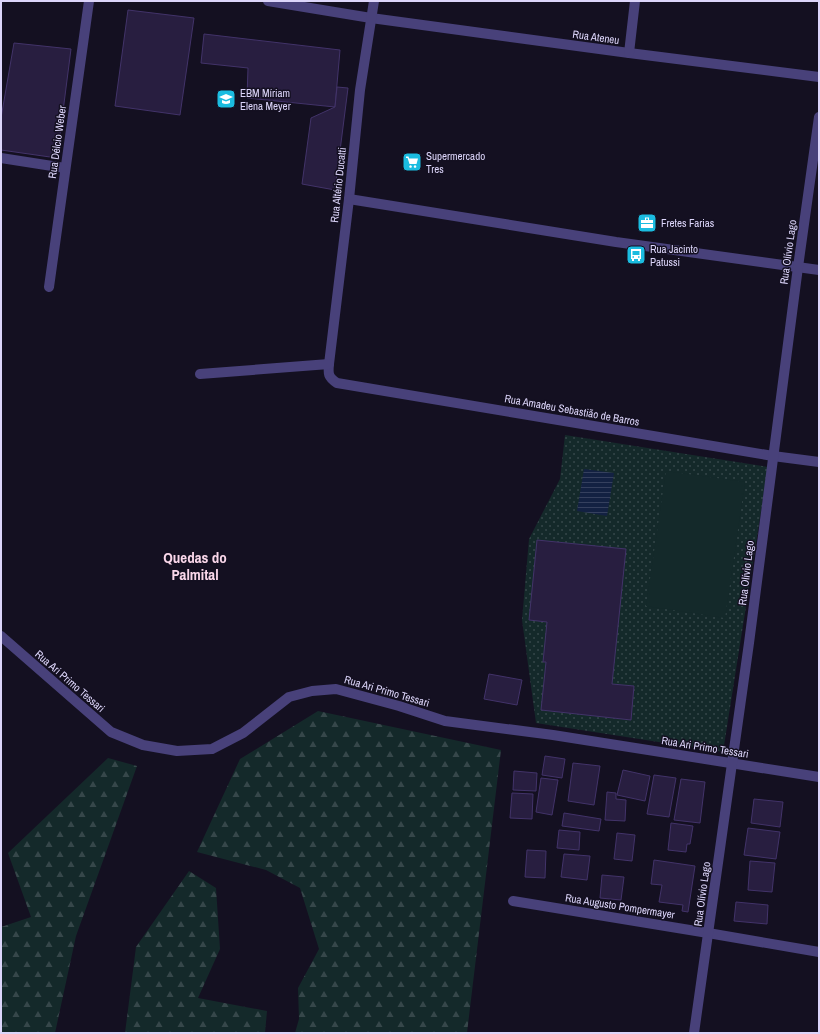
<svg xmlns="http://www.w3.org/2000/svg" width="820" height="1034" viewBox="0 0 820 1034" font-family="'Archivo Narrow',sans-serif">
	<defs>
		<pattern id="forest-firs" width="22" height="20" patternUnits="userSpaceOnUse"><rect width="22" height="20" fill="#14292a"/><path d="M5 1l3.5 6h-7zM16 11l3.5 6h-7z" fill="#36474a"/></pattern>
		<pattern id="park-dots" width="8" height="8" patternUnits="userSpaceOnUse"><rect width="8" height="8" fill="#14292a"/><path d="M2 2h.1M6 6h.1" fill="none" stroke="#36474a" stroke-width="1.8" stroke-linecap="round"/></pattern>
		<pattern id="water-rules" width="6" height="5" patternUnits="userSpaceOnUse"><rect width="6" height="5" fill="#132142"/><path d="M0 2.5h6" fill="none" stroke="#35405e"/></pattern>
	</defs>
	<rect width="100%" height="100%" fill="#141021"/>
	<!-- forest -->
	<g fill="url(#forest-firs)">
		<polygon points="318,711 501,750 467,1033 295,1033 299,1019 298,988 319,949 300,888 266,870 197,852 240,759"/>
		<polygon points="108,758 137,766 76,936 55,1033 1,1033 1,927 31,917 8,853"/>
		<polygon points="189,871 216,888 220,949 198,998 267,1011 265,1033 125,1033 136,947"/>
	</g>
	<!-- park -->
	<polygon fill="url(#park-dots)" points="565,435 768,467 723,752 536,723 522,620 529,539 560,479"/>
	<!-- garden -->
	<polygon fill="#14292a" points="666,471 745,482 725,618 646,606"/>
	<!-- water -->
	<polygon fill="url(#water-rules)" points="584,469 614,473 607,516 577,511"/>
	<!-- building -->
	<g fill="#281e40" stroke="#423369">
		<polygon points="128,10 194,18 180,115 115,106"/>
		<polygon points="204,34 340,50 335,107 247,98 248,68 201,63"/>
		<polygon points="14,43 71,49 57,158 1,150 1,118"/>
		<polygon points="337,87 348,88 335,190 302,184 311,118 335,107"/>
		<polygon points="537,540 626,549 612,684 634,686 631,720 541,710 546,662 543,662 547,622 529,620"/>
		<polygon points="489,674 522,680 517,705 484,699"/>
		<polygon points="545,756 565,759 562,778 542,775"/>
		<polygon points="573,763 600,766 594,805 568,801"/>
		<polygon points="623,770 650,776 645,801 617,795"/>
		<polygon points="514,771 537,773 536,791 513,790"/>
		<polygon points="654,775 676,778 669,817 647,814"/>
		<polygon points="541,778 558,780 552,815 536,812"/>
		<polygon points="681,779 705,782 700,823 674,820"/>
		<polygon points="607,792 616,793 616,799 626,800 625,821 605,820"/>
		<polygon points="512,793 533,794 532,819 510,818"/>
		<polygon points="754,799 783,802 780,827 751,823"/>
		<polygon points="564,813 601,819 599,831 562,826"/>
		<polygon points="671,823 693,826 690,844 687,844 686,852 668,850"/>
		<polygon points="748,828 780,832 776,859 744,855"/>
		<polygon points="559,830 580,832 579,850 557,848"/>
		<polygon points="617,833 635,835 632,861 614,859"/>
		<polygon points="527,850 546,851 545,878 525,877"/>
		<polygon points="564,854 590,856 587,880 561,877"/>
		<polygon points="654,860 695,866 688,912 682,911 683,905 659,902 662,885 651,884"/>
		<polygon points="750,861 775,863 772,892 748,890"/>
		<polygon points="602,875 624,877 621,900 600,898"/>
		<polygon points="736,902 768,905 767,924 734,921"/>
	</g>
	<g fill="none" stroke-linecap="round" stroke-linejoin="round">
		<!-- minor -->
		<g stroke="#48417a" stroke-width="10">
			<polyline points="268,1 371,18 629,53 819,77"/>
			<path d="M 374,1 L 360,90 L 349,199 L 329,364 C 328,374 328,377 337,383 L 773,456 L 819,462"/>
			<polyline points="629,53 635,1"/>
			<polyline points="1,158 65,168"/>
			<polyline points="349,199 616,242 819,270"/>
			<polyline points="49,287 89,1"/>
			<polyline points="200,374 329,364"/>
			<polyline points="1,636 111,732 143,745 177,751 212,749 243,733 289,697 312,691 336,689 399,706 445,721 553,735 819,777"/>
			<polyline points="513,901 708,933 819,952"/>
			<polyline points="694,1033 749,643 798,267 819,117"/>
		</g>
	</g>
	<!-- icons -->
	<defs>
		<g id="school-square" transform="scale(1)"><rect x="-9" y="-9" width="18" height="18" rx="4" fill="#1bbce0" stroke="#141021"/><path d="M0-5L7-2L0 1L-7-2ZM-4 1L0 2.5L4 1V4Q0 6-4 4Z" fill="#fff"/></g>
		<g id="supermarket-square" transform="scale(1)"><rect x="-9" y="-9" width="18" height="18" rx="4" fill="#1bbce0" stroke="#141021"/><path d="M-6-5.5h2.5l.6 2H6L4.5 2H-2.5L-4.4-4H-6ZM-1.5 3.2a1.3 1.3 0 1 0 .1 0ZM3 3.2a1.3 1.3 0 1 0 .1 0Z" fill="#fff"/></g>
		<g id="office-square" transform="scale(1)"><rect x="-9" y="-9" width="18" height="18" rx="4" fill="#1bbce0" stroke="#141021"/><path d="M-6-3h4V-5.5h4V-3h4V5H-6ZM-1-4.5V-3h2v-1.5ZM-6 0V1H6V0Z" fill="#fff"/></g>
		<g id="bus-square" transform="scale(1)"><rect x="-9" y="-9" width="18" height="18" rx="4" fill="#1bbce0" stroke="#141021"/><path d="M-5-6H5V4H4V6H2V4H-2V6H-4V4H-5ZM-3.5-4V0h7V-4ZM-3.5 1.2v1.5H-2V1.2ZM2 1.2v1.5H3.5V1.2Z" fill="#fff"/></g>
	</defs>
	<g fill-rule="evenodd">
		<use href="#school-square" x="226" y="99"/>
		<use href="#supermarket-square" x="412" y="162"/>
		<use href="#office-square" x="647" y="223"/>
		<use href="#bus-square" x="636" y="255"/>
	</g>
	<g text-anchor="middle" dominant-baseline="central" stroke-width="3" stroke-linejoin="round" paint-order="stroke">
		<!-- street labels -->
		<g font-size="11" fill="#dcd5fa" stroke="#141021">
			<text transform="translate(596 37) rotate(8)">Rua Ateneu</text>
			<text transform="translate(57 142) rotate(-82)">Rua Délcio Weber</text>
			<text transform="translate(338 185) rotate(-84)">Rua Altério Ducatti</text>
			<text transform="translate(788 252) rotate(-82)">Rua Olívio Lago</text>
			<text transform="translate(572 410) rotate(10)">Rua Amadeu Sebastião de Barros</text>
			<text transform="translate(746 573) rotate(-83)">Rua Olívio Lago</text>
			<text transform="translate(70 681) rotate(41)">Rua Ari Primo Tessari</text>
			<text transform="translate(387 691) rotate(16)">Rua Ari Primo Tessari</text>
			<text transform="translate(705 747) rotate(9)">Rua Ari Primo Tessari</text>
			<text transform="translate(702 894) rotate(-82)">Rua Olívio Lago</text>
			<text transform="translate(620 906) rotate(9)">Rua Augusto Pompermayer</text>
		</g>
		<!-- poi labels -->
		<g font-size="11" fill="#dcd5fa" stroke="#141021" text-anchor="start">
			<text x="240" y="93">EBM Míriam<tspan x="240" dy="13">Elena Meyer</tspan></text>
			<text x="426" y="156">Supermercado<tspan x="426" dy="13">Tres</tspan></text>
			<text x="661" y="223">Fretes Farias</text>
			<text x="650" y="249">Rua Jacinto<tspan x="650" dy="13">Patussi</tspan></text>
		</g>
		<!-- district labels -->
		<g font-size="15" font-weight="bold" fill="#fad7ea" stroke="#141021">
			<text x="195" y="557">Quedas do<tspan x="195" dy="17">Palmital</tspan></text>
		</g>
	</g>
	<!-- border -->
	<rect width="820" height="1034" fill="none" stroke="#dcd5fa" stroke-width="4"/>
</svg>
